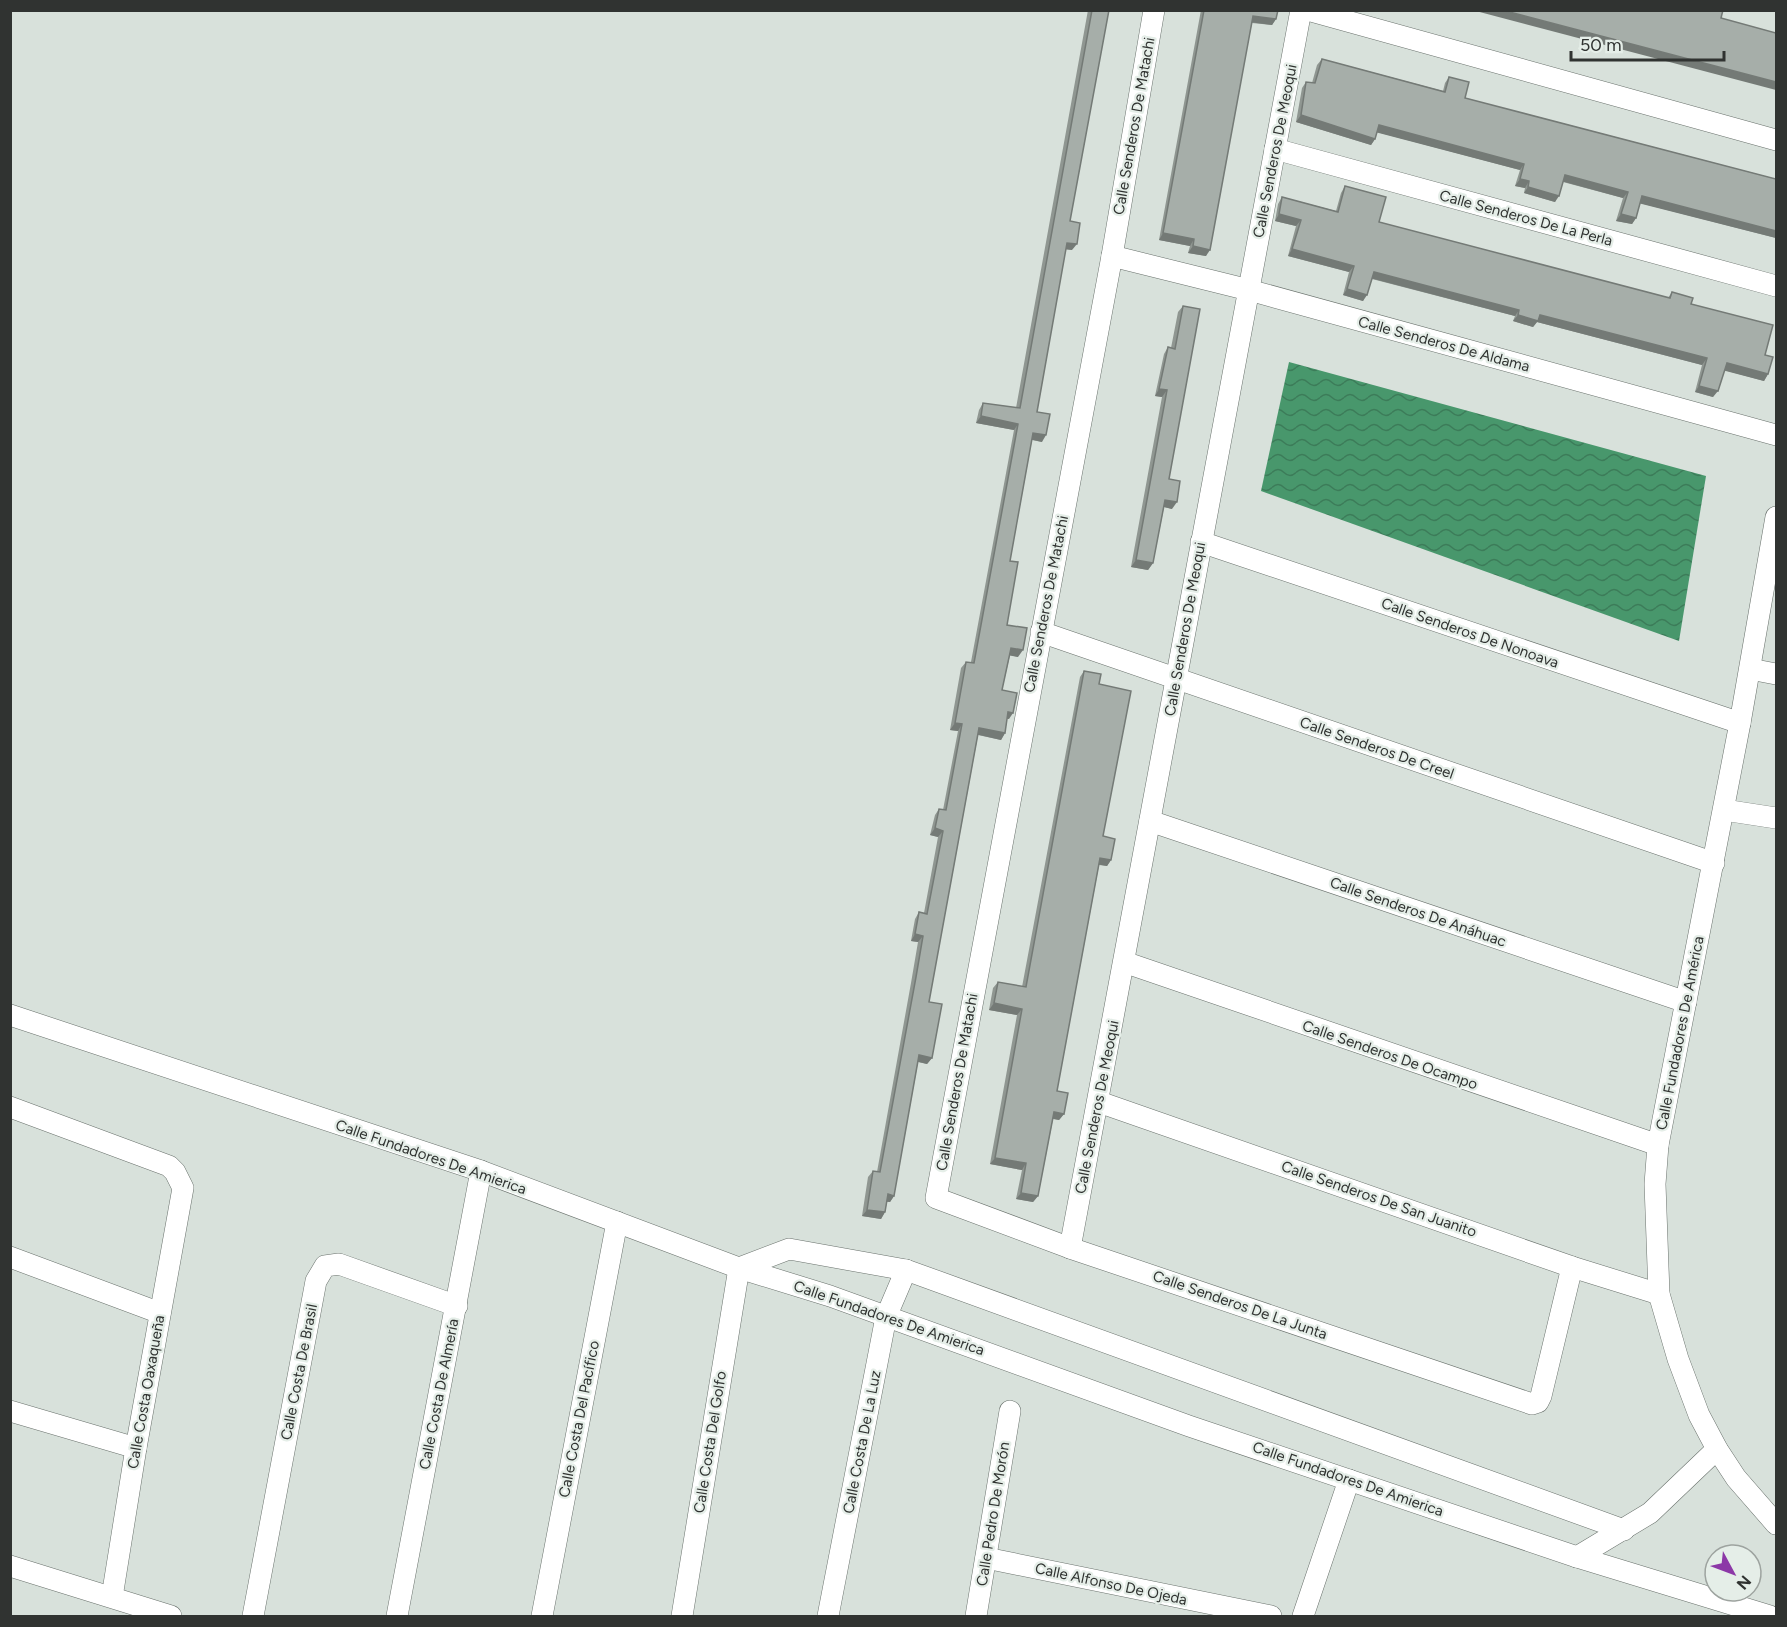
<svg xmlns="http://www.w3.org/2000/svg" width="1787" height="1627" viewBox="0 0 1787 1627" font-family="Figtree,sans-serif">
	<defs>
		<pattern id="water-waves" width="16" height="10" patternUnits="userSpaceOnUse" patternTransform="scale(1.5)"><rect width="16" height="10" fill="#48976c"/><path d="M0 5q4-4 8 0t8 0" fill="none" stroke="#3c7c59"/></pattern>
	</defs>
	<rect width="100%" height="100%" fill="#d8e1db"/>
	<!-- water -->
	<polygon fill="url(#water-waves)" points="1289,362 1706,476 1679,641 1261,491"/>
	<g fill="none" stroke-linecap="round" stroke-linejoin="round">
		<!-- minor casing -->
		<g stroke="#6a726d" stroke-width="22">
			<g id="minor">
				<polyline points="1154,10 1112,256 936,1198 1070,1248 1532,1404 1538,1402 1541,1396 1572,1267"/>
				<polyline points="1307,10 1776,140"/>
				<polyline points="1275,149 1776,286"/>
				<polyline points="1112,256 1249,290 1776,435"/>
				<polyline points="1776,517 1740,723 1658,1145 1655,1184 1659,1294 1678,1359 1699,1415 1717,1449 1736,1478 1776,1524"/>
				<polyline points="1201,542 1740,723"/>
				<polyline points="1041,632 1714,863"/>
				<polyline points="1750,669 1776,674"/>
				<polyline points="1724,810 1776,818"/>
				<polyline points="1150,821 1686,1002"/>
				<polyline points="1124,962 1658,1145"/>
				<polyline points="10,1015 481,1171 739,1268 830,1296 1189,1426 1577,1557 1770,1616"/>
				<polyline points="1099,1102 1572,1267 1659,1294"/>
				<polyline points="10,1107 169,1166 175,1172 183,1188 136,1448 112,1597"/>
				<polyline points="1070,1248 1301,10"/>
				<polyline points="10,1257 160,1313"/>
				<polyline points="10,1411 136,1448"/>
				<polyline points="1577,1557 1650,1513 1717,1449"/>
				<polyline points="986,1558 1271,1616"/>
				<polyline points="10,1566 171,1616"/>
				<polyline points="253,1616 316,1281 325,1266 339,1264 457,1306"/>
				<polyline points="397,1616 481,1171"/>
				<polyline points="542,1616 617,1222"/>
				<polyline points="682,1616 739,1268 789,1249 906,1270 1624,1530"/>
				<polyline points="828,1616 886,1317 906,1270"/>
				<polyline points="976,1616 1010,1411"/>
				<polyline points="1303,1616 1349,1480"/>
			</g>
		</g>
		<!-- minor -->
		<use href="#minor" stroke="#fff" stroke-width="21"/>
	</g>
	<!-- wall -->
	<g fill="#8f9691">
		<polygon points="1088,10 1109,10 1070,221 1072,250 1066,249 1037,412 1042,442 1032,440 1010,561 1007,625 1018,657 1010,655 1002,690 1009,719 1007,719 1005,733 1001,740 978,735 929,1002 932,1058 927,1064 918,1062 894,1196 890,1202 887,1202 885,1212 881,1219 862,1216 868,1177 873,1171 877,1172 911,983 918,942 911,941 915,919 919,912 924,913 938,837 930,835 935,815 939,809 943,810 958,731 950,730 961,668 966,662 971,662 1014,430 976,423 979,410 983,403 1016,408"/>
		<polygon points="1201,10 1278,10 1276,19 1272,25 1252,23 1206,256 1188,253 1190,246 1159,240"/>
		<polygon points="1322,59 1443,91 1445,83 1449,77 1465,98 1776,179 1776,238 1640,203 1636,218 1632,224 1616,221 1623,198 1563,182 1555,202 1524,193 1525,188 1515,186 1520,170 1377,132 1375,139 1371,145 1296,122 1302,88 1306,82 1312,83 1317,65"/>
		<polygon points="1345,186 1379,222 1668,298 1672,292 1691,304 1765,355 1768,374 1764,381 1724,370 1713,397 1695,392 1702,365 1537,322 1533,327 1513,321 1515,316 1372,279 1363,301 1343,295 1349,272 1288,256 1296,226 1275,221 1278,204 1282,197 1336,211 1341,193"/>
		<polygon points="1183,306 1169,479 1172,509 1164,507 1153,563 1148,570 1131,567 1162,397 1155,396 1164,354 1168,347 1171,348 1178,312"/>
		<polygon points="1084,671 1099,684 1103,836 1111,860 1107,866 1099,865 1057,1091 1064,1114 1059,1120 1053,1119 1038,1196 1033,1202 1016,1199 1022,1170 990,1164 1017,1015 989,1010 993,988 998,982 1022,987 1080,677"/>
	</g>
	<!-- shaded-wall -->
	<g fill="#747a76">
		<polygon points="1472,10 1502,10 1776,82 1776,90"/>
		<polygon points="1253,16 1276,19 1272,25 1249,22"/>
		<polygon points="1301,115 1375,139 1371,145 1296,122"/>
		<polygon points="1379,125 1524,164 1520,170 1375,132"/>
		<polygon points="1565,175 1628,192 1623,198 1561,181"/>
		<polygon points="1520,179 1529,181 1525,188 1515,186"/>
		<polygon points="1528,187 1559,196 1555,202 1524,193"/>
		<polygon points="1642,196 1776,231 1776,238 1638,203"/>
		<polygon points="1279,214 1301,220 1296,226 1275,221"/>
		<polygon points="1621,214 1636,218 1632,224 1616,221"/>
		<polygon points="1163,233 1194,239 1190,246 1159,240"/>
		<polygon points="1067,243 1077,244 1072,250 1063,249"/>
		<polygon points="1193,246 1210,250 1206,256 1188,253"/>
		<polygon points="1292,249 1354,266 1349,272 1288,256"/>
		<polygon points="1374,272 1519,310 1515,316 1370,278"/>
		<polygon points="1347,289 1367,295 1363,301 1343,295"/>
		<polygon points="1518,315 1540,315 1707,358 1702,365 1537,322 1533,327 1513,321"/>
		<polygon points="1727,363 1768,374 1764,381 1722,370"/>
		<polygon points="1699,386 1718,391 1713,397 1695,392"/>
		<polygon points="1159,389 1167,390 1162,397 1155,396"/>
		<polygon points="981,416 1018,424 1014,430 976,423"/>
		<polygon points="1033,433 1046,435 1042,442 1029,439"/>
		<polygon points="1165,500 1177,502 1172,509 1160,506"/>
		<polygon points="1136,560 1153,563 1148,570 1131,567"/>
		<polygon points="1011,648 1023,650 1018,657 1007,655"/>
		<polygon points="1008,712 1013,713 1009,719 1004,718"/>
		<polygon points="955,723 962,724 958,731 950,730"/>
		<polygon points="979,728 1005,733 1001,740 975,734"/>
		<polygon points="935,828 943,831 938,837 930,835"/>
		<polygon points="1100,858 1111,860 1107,866 1096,864"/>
		<polygon points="915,934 923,936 918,942 911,941"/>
		<polygon points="994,1003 1022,1009 1017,1015 989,1010"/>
		<polygon points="919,1055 932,1058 927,1064 915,1061"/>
		<polygon points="1054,1112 1064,1114 1059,1120 1050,1118"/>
		<polygon points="995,1158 1026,1163 1022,1170 990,1164"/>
		<polygon points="1021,1193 1038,1196 1033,1202 1016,1199"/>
		<polygon points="888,1194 894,1196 890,1202 884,1201"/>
		<polygon points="867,1210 885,1212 881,1219 862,1216"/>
	</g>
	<!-- building -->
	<g fill="#a6aea9" stroke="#747a76" stroke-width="1.5">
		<polygon points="1092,10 1109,10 1070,221 1080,223 1077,244 1067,243 1037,412 1050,414 1046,435 1033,433 1010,561 1018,562 1007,625 1027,628 1023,650 1011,648 1002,690 1017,693 1013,713 1008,712 1005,733 979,728 929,1002 942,1004 932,1058 919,1055 894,1196 888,1194 885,1212 867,1210 873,1171 880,1172 916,977 923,936 915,934 919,912 927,914 943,831 935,828 939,809 946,810 962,724 955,723 966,662 974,663 1018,424 981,416 983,403 1020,408"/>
		<polygon points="1204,10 1278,10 1276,19 1253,16 1210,250 1193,246 1194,239 1163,233"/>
		<polygon points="1502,10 1723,10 1721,18 1776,33 1776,82"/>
		<polygon points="1322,59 1445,92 1449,77 1469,82 1465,98 1776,179 1776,231 1642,196 1636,218 1621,214 1628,192 1565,175 1559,196 1528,187 1529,181 1520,179 1524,164 1379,125 1375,139 1301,115 1306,82 1315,83"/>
		<polygon points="1345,186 1386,197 1379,222 1670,298 1672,292 1693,298 1691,304 1773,325 1765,355 1773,357 1768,374 1727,363 1718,391 1699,386 1707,358 1540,315 1538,321 1518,315 1519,310 1374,272 1367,295 1347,289 1354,266 1292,249 1301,220 1279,214 1282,197 1338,212"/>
		<polygon points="1183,306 1200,309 1169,479 1180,481 1177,502 1165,500 1153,563 1136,560 1167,390 1159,389 1168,347 1175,349"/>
		<polygon points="1084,671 1101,674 1099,684 1131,691 1103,836 1115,839 1111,860 1100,858 1057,1091 1068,1093 1064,1114 1054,1112 1038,1196 1021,1193 1026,1163 995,1158 1022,1009 994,1003 998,982 1026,987"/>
	</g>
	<g text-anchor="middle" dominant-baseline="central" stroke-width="4.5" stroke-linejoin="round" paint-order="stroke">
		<!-- street labels -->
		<g font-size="15" fill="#303331" stroke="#e5eee8">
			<text transform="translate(1134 126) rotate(-80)">Calle Senderos De Matachi</text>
			<text transform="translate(1275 151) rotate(-79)">Calle Senderos De Meoqui</text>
			<text transform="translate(1526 218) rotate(15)">Calle Senderos De La Perla</text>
			<text transform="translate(1444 344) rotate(15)">Calle Senderos De Aldama</text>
			<text transform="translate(1046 604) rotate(-79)">Calle Senderos De Matachi</text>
			<text transform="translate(1185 629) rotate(-80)">Calle Senderos De Meoqui</text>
			<text transform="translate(1470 633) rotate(19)">Calle Senderos De Nonoava</text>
			<text transform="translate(1377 748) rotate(19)">Calle Senderos De Creel</text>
			<text transform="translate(1418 912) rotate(19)">Calle Senderos De Anáhuac</text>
			<text transform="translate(1680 1033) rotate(-79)">Calle Fundadores De América</text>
			<text transform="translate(1390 1055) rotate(19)">Calle Senderos De Ocampo</text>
			<text transform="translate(957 1082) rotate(-80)">Calle Senderos De Matachi</text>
			<text transform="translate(1097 1107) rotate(-79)">Calle Senderos De Meoqui</text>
			<text transform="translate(431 1157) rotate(19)">Calle Fundadores De Amierica</text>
			<text transform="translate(1379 1199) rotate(19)">Calle Senderos De San Juanito</text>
			<text transform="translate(1240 1305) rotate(19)">Calle Senderos De La Junta</text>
			<text transform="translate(889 1318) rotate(19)">Calle Fundadores De Amierica</text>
			<text transform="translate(299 1372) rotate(-79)">Calle Costa De Brasil</text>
			<text transform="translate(146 1392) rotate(-80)">Calle Costa Oaxaqueña</text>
			<text transform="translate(439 1394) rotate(-79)">Calle Costa De Almería</text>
			<text transform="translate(579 1419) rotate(-79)">Calle Costa Del Pacífico</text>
			<text transform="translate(710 1442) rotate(-81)">Calle Costa Del Golfo</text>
			<text transform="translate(862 1442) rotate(-79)">Calle Costa De La Luz</text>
			<text transform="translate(1348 1479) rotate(19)">Calle Fundadores De Amierica</text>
			<text transform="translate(993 1514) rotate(-81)">Calle Pedro De Morón</text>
			<text transform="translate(1111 1584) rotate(12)">Calle Alfonso De Ojeda</text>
		</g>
	</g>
	<!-- border -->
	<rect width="1787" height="1627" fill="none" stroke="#303331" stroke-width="24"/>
	<!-- north arrow -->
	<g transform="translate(1733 1573) rotate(131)"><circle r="28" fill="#e5eee8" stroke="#9da39f" stroke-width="1.5"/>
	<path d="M0-4.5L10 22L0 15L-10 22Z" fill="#8c38a7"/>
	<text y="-9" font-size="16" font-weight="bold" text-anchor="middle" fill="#303331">N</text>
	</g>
	<!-- scale -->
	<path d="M1571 51v9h153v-9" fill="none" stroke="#303331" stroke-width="3"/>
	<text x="1580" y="51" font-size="18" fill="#303331" stroke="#e5eee8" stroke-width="4.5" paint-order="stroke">50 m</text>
</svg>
